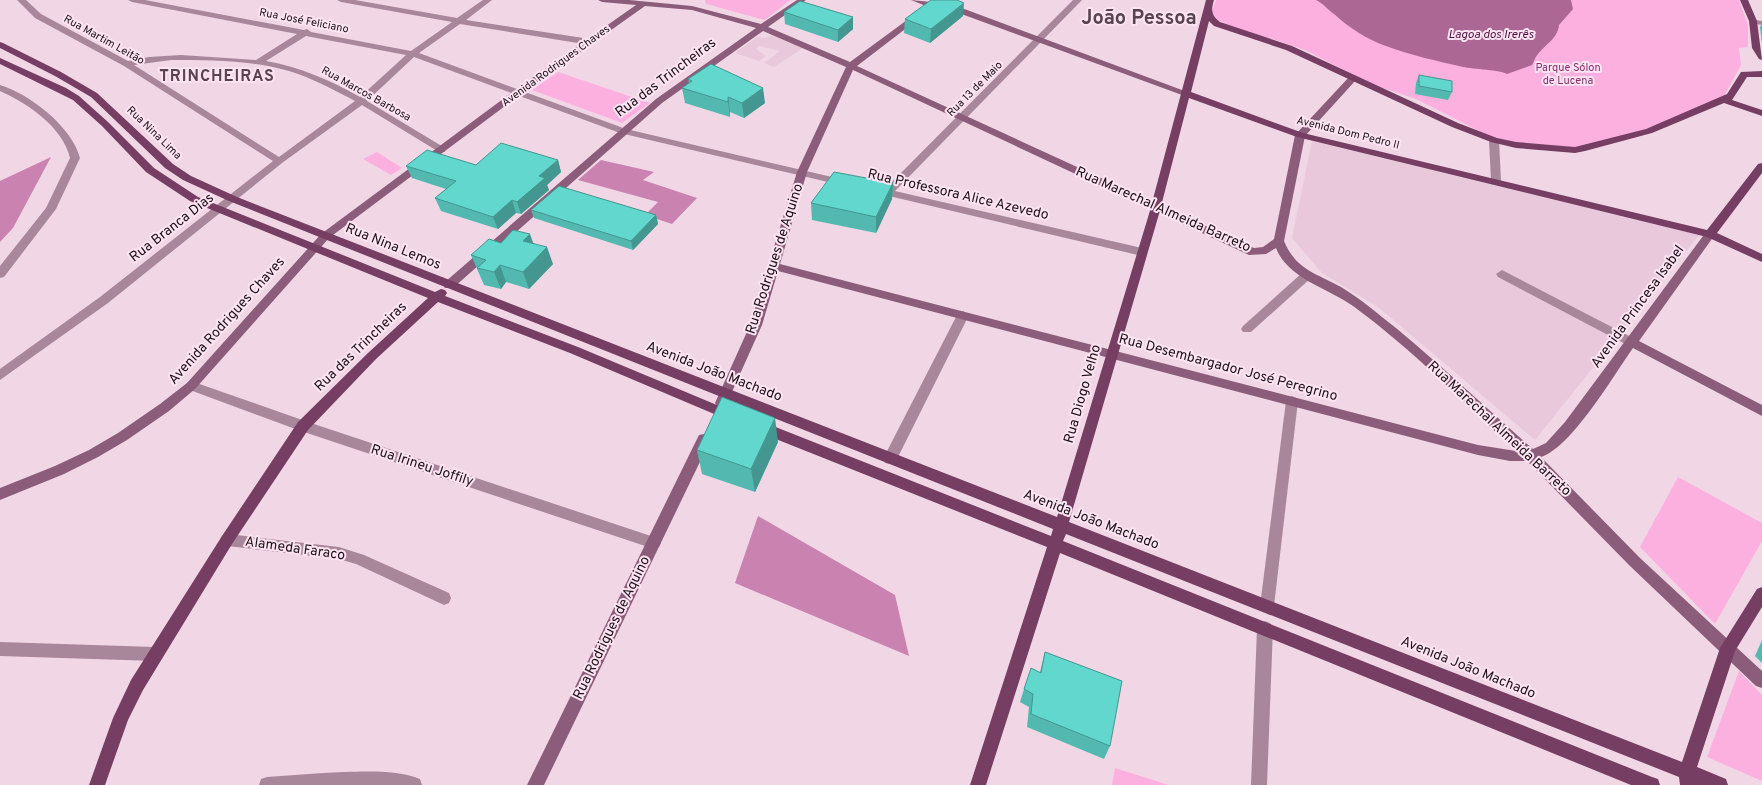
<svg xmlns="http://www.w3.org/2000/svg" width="1762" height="785" viewBox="0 0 1762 785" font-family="Overpass,sans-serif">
	<rect width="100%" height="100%" fill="#f1d7e6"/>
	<!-- built -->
	<g fill="#e9c8dc">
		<polygon points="772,35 803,48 774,67 764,63 780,51 760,46 756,49 766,56 759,61 735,53 757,37 765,38"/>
		<polygon points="1312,141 1699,235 1535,440 1378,307 1322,273 1292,238"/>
	</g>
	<!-- green -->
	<g fill="#fbb0df">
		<polygon points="705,0 790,0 765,20 706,4"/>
		<polygon points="1216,0 1739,0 1748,25 1748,47 1739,48 1741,65 1723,98 1701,109 1630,135 1572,149 1513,142 1487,135 1416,99 1371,84 1305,50 1270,38 1238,30 1218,20 1212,12"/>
		<polygon points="558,72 650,103 622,123 532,90"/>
		<polygon points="377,152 402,168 391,175 363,159"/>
		<polygon points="1678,477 1762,523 1762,541 1715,624 1640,547"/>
		<polygon points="1739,671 1762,695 1762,781 1707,757"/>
		<polygon points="1115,768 1169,785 1112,785"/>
	</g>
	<!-- forest -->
	<g fill="#ca82b0">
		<polygon points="51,157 13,228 0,242 0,181"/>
		<polygon points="601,160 654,172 643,180 697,198 672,224 645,215 658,202 578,180"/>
		<polygon points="758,516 895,595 909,656 735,583"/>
	</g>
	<!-- water -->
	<path fill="#ad6795" d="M 1316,0 L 1571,0 L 1573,9 L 1559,25 C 1558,38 1546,44 1538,54 C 1535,57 1534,62 1532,65 L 1507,74 C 1501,70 1473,69 1463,67 C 1437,61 1410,55 1386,46 C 1368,40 1348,27 1334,14 C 1327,9 1324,4 1316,0 Z"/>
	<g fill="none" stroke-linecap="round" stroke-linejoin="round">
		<!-- street -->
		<g fill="#a8879b" fill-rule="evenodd">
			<path d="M 17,0 L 26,0 L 41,14 L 128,61 L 149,57 L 181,55 L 256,60 L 297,34 L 132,2 L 128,0 L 145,0 L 304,30 L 307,29 L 311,32 L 411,51 L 452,22 L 341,2 L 337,0 L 355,0 L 457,18 L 483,0 L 492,0 L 466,20 L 590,39 L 594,42 L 590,45 L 460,24 L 419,53 L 626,129 L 845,180 L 850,183 L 845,186 L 620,133 L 414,57 L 367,101 L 445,148 L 445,152 L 439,152 L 362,105 L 282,163 L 108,303 L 0,380 L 0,369 L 100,297 L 273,161 L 124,66 L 35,18 ZM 306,36 L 406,55 L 360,97 C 330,80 300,67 266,61 ZM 171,60 C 209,60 252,60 289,71 C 312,78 334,90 355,101 L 279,157 L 134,65 Z"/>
			<polygon points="1073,0 1082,0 895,191 1142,248 1146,249 1147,252 1146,255 1142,256 872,192 871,190 876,187 885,189"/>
			<polygon points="1750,19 1762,21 1762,25 1750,23"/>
			<path d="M 0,85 C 30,94 72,127 80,158 L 56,209 L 4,277 L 0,278 L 0,266 L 46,208 L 70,158 C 63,127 27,103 0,91 Z"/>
			<polygon points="1494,137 1499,140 1501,181 1496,184 1491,181 1489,140"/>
			<polygon points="1502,270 1635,339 1637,342 1635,345 1627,345 1498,277 1496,274"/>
			<polygon points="1307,271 1313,275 1311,278 1251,332 1243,332 1241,329 1243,326 1303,272"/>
			<polygon points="963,311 969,315 895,463 890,464 885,463 883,459 957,315"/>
			<polygon points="191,381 308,422 654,537 659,539 661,543 659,547 654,549 298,430 187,389 185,386 187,383"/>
			<polygon points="1292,396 1296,398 1298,401 1274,606 1272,611 1267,613 1262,611 1260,606 1286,401 1288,398"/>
			<polygon points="227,534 339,547 364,555 449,593 451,598 449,603 444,605 356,564 339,559 227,546 222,544 220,540 222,536"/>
			<polygon points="1265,621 1270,623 1273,628 1267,785 1251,785 1257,628 1260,623"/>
			<polygon points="0,642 155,647 160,649 163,654 160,659 155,661 0,656"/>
			<path d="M 323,773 C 351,772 394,768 420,779 L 422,785 L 259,785 L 261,779 L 267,777 Z"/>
		</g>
		<!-- secondary -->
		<g fill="#8b5d7a" fill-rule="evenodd">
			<path d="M 598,0 L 629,0 L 692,6 L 761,24 L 797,0 L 806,0 L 768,27 L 850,62 L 926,6 L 911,0 L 931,2 L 934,0 L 943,0 L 857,66 L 1254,248 L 1263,247 L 1274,239 L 1295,135 L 1350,76 L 1356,76 L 1356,80 L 1305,136 L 1284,241 C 1296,270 1316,273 1341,287 C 1361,299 1378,314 1396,328 C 1443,367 1487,409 1533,449 L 1546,443 L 1565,422 L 1706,232 L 1714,232 L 1715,234 L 1714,236 L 1639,341 L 1762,405 L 1762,416 L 1633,348 C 1613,376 1572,447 1541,457 L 1640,558 L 1762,671 L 1762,688 L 1756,686 L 1630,566 L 1527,461 L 1510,461 L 1478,455 L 778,271 L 762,325 L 727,403 L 725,406 L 717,406 L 715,403 L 750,325 L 797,172 L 846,67 L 763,31 L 662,103 L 453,288 L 445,288 L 443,285 L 445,282 L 656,99 L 756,28 L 692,10 L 645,6 L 521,94 L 329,238 L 195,389 L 169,411 L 127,440 L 98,457 L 64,474 L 0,500 L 0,488 L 55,466 L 89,450 L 118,433 L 160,404 L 187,383 L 321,234 L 515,90 L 636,5 L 602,2 ZM 853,70 L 1249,255 L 1266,254 L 1276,248 C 1288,279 1328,288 1353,306 C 1412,349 1463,402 1516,451 L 1478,445 L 780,264 L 807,172 Z"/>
			<polygon points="945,4 951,4 1190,93 1185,96 1182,95 945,8"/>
			<polygon points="704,434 709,435 711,439 544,785 527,785 697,439 699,435"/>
		</g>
		<!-- primary -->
		<g fill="#753e62" fill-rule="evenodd">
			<path d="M 1206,0 L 1214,0 C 1211,10 1211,15 1220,22 L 1292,46 L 1458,123 L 1497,138 L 1516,142 L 1575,147 L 1646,129 L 1727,94 L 1741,72 L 1762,71 L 1762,77 L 1747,77 L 1732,100 L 1762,110 L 1762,116 L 1724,103 L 1652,133 L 1585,151 L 1575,153 L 1516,148 L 1491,142 L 1452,127 L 1286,50 L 1214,26 L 1209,21 L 1191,92 L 1303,133 L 1707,230 L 1758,164 L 1762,163 L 1762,173 L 1717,233 L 1762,254 L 1762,262 L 1707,237 L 1297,137 L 1189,98 L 1159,214 L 1069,522 L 1682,762 L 1720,648 L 1757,589 L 1762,587 L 1762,607 L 1735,651 L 1697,767 L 1726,779 L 1728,785 L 1680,785 L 1679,777 L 1066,534 L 1063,541 L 1652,777 L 1658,779 L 1660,785 L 1631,785 L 1060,553 L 986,785 L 970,785 L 1047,547 L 758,432 L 757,428 L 758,424 L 768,424 L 1051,536 L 1053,529 L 229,201 L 183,180 L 165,168 L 91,97 L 55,76 L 0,48 L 0,42 L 3,43 L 61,72 L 97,93 L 173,164 L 191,176 L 237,197 L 1057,517 L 1149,214 Z"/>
			<polygon points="1740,0 1748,0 1757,21 1762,60 1759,59 1752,48 1749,21"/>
			<polygon points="0,58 66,88 79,96 108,122 154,168 198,197 435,292 441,289 445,290 447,293 445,296 578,347 736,413 737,416 736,419 726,419 570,353 438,302 376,359 308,430 232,544 143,690 128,720 105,785 89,785 113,718 131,680 222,536 298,422 368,353 428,298 190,201 146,172 102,126 73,100 0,64"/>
		</g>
	</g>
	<!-- wall -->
	<g fill="#53b9b0">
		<polygon points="784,12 853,17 853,29 838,42 785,24"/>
		<polygon points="963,16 930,43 904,33 905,19"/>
		<polygon points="1762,24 1762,43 1760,27"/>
		<polygon points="1419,75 1452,92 1448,100 1415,94 1416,83"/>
		<polygon points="688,79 765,103 744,118 730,112 730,117 685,103 682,88 689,83"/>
		<polygon points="558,160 561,172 547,185 549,190 521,214 516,213 498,229 441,211 435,198 446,189 412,178 406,166 476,165"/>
		<polygon points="893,183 892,199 876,233 812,220 811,203"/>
		<polygon points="531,210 656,215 658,224 633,250 534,218"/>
		<polygon points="501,243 534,243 553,264 529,289 506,282 501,289 484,285 471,255"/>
		<polygon points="778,442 755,492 702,474 697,450"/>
		<polygon points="1762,640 1762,663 1755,656"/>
		<polygon points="1045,652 1110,746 1104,759 1027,727 1029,707 1020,702 1024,689 1040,672"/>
	</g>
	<!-- shaded-wall -->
	<g fill="#449690">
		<polygon points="964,3 963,16 930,43 931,29"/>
		<polygon points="853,17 853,29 838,42 838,30"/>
		<polygon points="763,88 765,103 744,118 742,103"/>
		<polygon points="728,97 730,112 730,117 728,102"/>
		<polygon points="558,160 561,172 547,185 549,190 521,214 517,202 539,176"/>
		<polygon points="893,183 892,199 876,233 876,217"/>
		<polygon points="512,200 516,213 498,229 493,217"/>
		<polygon points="656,215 658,224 633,250 631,241"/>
		<polygon points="530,234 536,251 523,241"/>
		<polygon points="547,247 553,264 529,289 523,272"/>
		<polygon points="500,265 506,282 501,289 494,272"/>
		<polygon points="775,418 778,442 755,492 751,469"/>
	</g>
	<!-- building -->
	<g fill="#61d7cd" stroke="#449690">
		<polygon points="931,0 957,0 964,3 931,29 905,19"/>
		<polygon points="800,1 853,17 838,30 784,12"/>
		<polygon points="711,64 763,88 742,103 728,97 728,102 682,88 692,81 688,79"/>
		<polygon points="1419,75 1452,81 1452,92 1419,86"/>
		<polygon points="501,143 558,160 539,176 545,178 517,202 512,200 493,217 435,198 456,181 406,166 427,150 476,165"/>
		<polygon points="834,172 893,183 876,217 811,203"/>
		<polygon points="559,186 656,215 631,241 531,210"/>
		<polygon points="513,230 530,234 523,241 547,247 523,272 500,265 494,272 477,268 486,260 471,255 489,239 501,243"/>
		<polygon points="722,397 775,418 751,469 697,450"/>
		<polygon points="1045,652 1122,681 1110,746 1031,714 1033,694 1024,689 1031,668 1041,673"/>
	</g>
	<g text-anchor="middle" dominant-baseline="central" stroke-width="4" stroke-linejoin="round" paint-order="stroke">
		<!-- far-street labels -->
		<g font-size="11" fill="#1c1319" stroke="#fee4f3">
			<text transform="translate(304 21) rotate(11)">Rua José Feliciano</text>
			<text transform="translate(104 40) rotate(29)">Rua Martim Leitão</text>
			<text transform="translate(556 66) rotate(-36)">Avenida Rodrigues Chaves</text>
			<text transform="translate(975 89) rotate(-45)">Rua 13 de Maio</text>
			<text transform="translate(366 94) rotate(29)">Rua Marcos Barbosa</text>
			<text transform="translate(154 133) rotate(44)">Rua Nina Lima</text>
			<text transform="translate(1348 133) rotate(14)">Avenida Dom Pedro II</text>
		</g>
		<!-- far-park labels -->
		<g font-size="11" fill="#86306c" stroke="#fee4f3">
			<text x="1568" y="68">Parque Sólon<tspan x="1568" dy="13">de Lucena</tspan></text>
		</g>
		<!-- far-water labels -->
		<g font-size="12" font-style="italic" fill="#4f0d3d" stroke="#fee4f3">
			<text x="1491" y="35">Lagoa dos Irerês</text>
		</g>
		<!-- street labels -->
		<g font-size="14" fill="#1c1319" stroke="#fee4f3">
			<text transform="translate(666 78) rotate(-37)">Rua das Trincheiras</text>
			<text transform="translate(958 195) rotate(13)">Rua Professora Alice Azevedo</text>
			<text transform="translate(1163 210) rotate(24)">Rua Marechal Almeida Barreto</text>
			<text transform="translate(172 228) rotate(-38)">Rua Branca Dias</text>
			<text transform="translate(393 247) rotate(22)">Rua Nina Lemos</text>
			<text transform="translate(775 259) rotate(-72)">Rua Rodrigues de Aquino</text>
			<text transform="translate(1638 307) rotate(-54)">Avenida Princesa Isabel</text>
			<text transform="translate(227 321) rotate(-48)">Avenida Rodrigues Chaves</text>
			<text transform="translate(361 347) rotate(-44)">Rua das Trincheiras</text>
			<text transform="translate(1228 368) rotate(15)">Rua Desembargador José Peregrino</text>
			<text transform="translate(714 372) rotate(21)">Avenida João Machado</text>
			<text transform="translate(1083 394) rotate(-74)">Rua Diogo Velho</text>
			<text transform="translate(1499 429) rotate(43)">Rua Marechal Almeida Barreto</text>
			<text transform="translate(422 466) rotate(18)">Rua Irineu Joffily</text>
			<text transform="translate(1091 520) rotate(21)">Avenida João Machado</text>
			<text transform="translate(295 549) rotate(8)">Alameda Faraco</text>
			<text transform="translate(612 628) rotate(-64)">Rua Rodrigues de Aquino</text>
			<text transform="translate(1468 668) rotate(22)">Avenida João Machado</text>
		</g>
		<!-- far-district labels -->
		<g font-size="16" font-weight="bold" letter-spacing="1" fill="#584350" stroke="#fee4f3">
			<text x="217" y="77">TRINCHEIRAS</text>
		</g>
		<!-- far-town labels -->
		<g font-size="20" font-weight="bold" fill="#584350" stroke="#fee4f3">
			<text x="1139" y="19">João Pessoa</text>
		</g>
	</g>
</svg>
